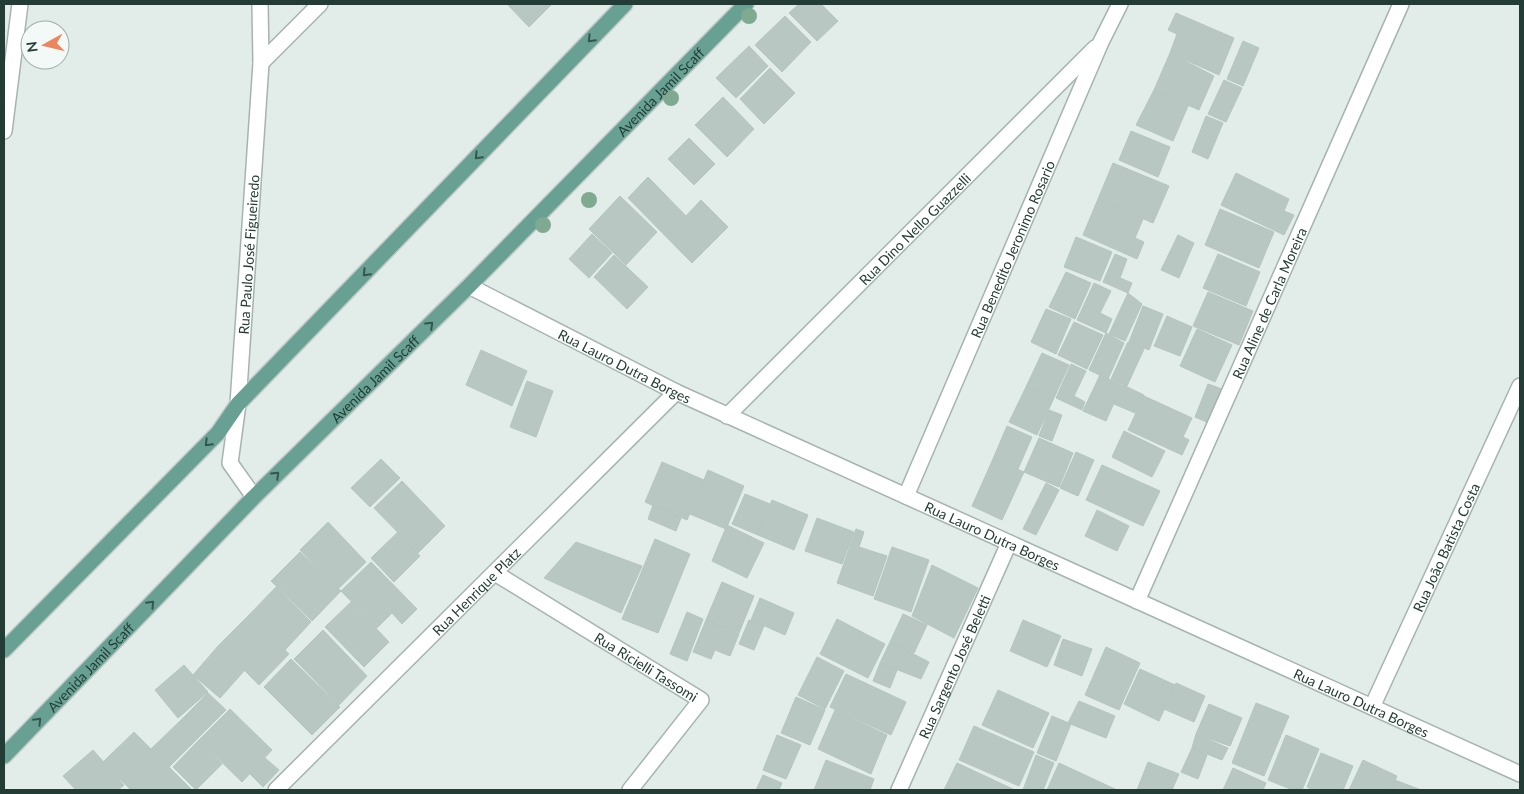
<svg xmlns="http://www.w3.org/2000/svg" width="1524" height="794" viewBox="0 0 1524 794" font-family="Lato,sans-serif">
	<rect width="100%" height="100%" fill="#e2ece8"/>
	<!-- building -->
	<g fill="#b8c7c1" stroke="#b5c5bf">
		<polygon points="507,4 552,4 529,27"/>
		<polygon points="799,4 821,4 838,21 817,41 789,13"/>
		<polygon points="1176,13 1234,38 1219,75 1170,53 1177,34 1168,30"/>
		<polygon points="785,16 811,42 782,72 755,45"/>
		<polygon points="1243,41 1259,48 1243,86 1227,79"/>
		<polygon points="749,46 768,66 736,98 716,78"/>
		<polygon points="1170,53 1214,76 1199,110 1154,90"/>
		<polygon points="770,68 795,93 764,124 740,99"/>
		<polygon points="1224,80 1242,88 1226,122 1208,114"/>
		<polygon points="1154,90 1188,106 1173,141 1136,125"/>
		<polygon points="723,97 754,129 727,157 695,125"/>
		<polygon points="1206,116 1223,123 1208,159 1192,152"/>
		<polygon points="1131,131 1170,147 1158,177 1119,160"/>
		<polygon points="689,138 715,164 694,185 668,159"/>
		<polygon points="1113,163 1169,186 1153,223 1098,199"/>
		<polygon points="1236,173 1289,199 1284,211 1294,215 1284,235 1221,205"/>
		<polygon points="648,177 686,216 701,200 728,227 692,263 628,198"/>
		<polygon points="620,196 657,232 626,265 589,229"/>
		<polygon points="1098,199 1143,219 1135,238 1144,242 1137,259 1083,235"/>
		<polygon points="1220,209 1274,232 1259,268 1205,245"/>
		<polygon points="592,234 612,253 589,278 569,259"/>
		<polygon points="1178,235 1194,243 1179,278 1161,270"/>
		<polygon points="1076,237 1112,252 1100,281 1064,267"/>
		<polygon points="1115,254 1127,259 1120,278 1132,283 1128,293 1103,282"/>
		<polygon points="1218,254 1260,272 1246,306 1203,288"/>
		<polygon points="614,255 648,287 627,309 594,277"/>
		<polygon points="1066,272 1091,283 1075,319 1049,307"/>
		<polygon points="1094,283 1111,291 1100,313 1112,319 1106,333 1077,320"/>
		<polygon points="1208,292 1253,311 1239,345 1193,326"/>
		<polygon points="1128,293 1142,304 1125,341 1109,334"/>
		<polygon points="1143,306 1163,314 1149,350 1129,342"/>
		<polygon points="1046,309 1071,319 1056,354 1031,342"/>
		<polygon points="1167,316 1192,327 1180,356 1154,346"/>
		<polygon points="1074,322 1103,335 1087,369 1058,355"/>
		<polygon points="1197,329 1232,345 1215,382 1180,366"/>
		<polygon points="1106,333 1124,343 1108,379 1089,370"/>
		<polygon points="1128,342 1144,349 1127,386 1111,379"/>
		<polygon points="481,350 527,371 512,406 466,385"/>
		<polygon points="1042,353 1069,365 1053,400 1026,387"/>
		<polygon points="1071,364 1086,371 1074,396 1085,402 1082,410 1056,398"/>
		<polygon points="1100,375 1122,385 1106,421 1083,411"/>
		<polygon points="527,381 553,391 536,437 510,427"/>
		<polygon points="1208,384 1225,390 1211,424 1195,417"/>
		<polygon points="1123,385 1144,395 1135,413 1114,404"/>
		<polygon points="1026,387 1053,400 1037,435 1009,422"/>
		<polygon points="1144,396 1192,418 1183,437 1189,440 1182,455 1128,430"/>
		<polygon points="1049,410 1062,415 1052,441 1039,436"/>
		<polygon points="1007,426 1032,437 1018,469 993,459"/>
		<polygon points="1124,431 1165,451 1152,477 1112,457"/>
		<polygon points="1039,438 1073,453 1059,487 1024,472"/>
		<polygon points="1076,452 1094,460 1078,496 1060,488"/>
		<polygon points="381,459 400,478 370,507 351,488"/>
		<polygon points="993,459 1024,472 1002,520 972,506"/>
		<polygon points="662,462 704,480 687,520 645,502"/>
		<polygon points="1102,465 1160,491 1143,526 1086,500"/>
		<polygon points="708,470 744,486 726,529 690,514"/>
		<polygon points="402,481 445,526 418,553 374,508"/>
		<polygon points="1046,483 1059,490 1036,535 1023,529"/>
		<polygon points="745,494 770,504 758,535 732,524"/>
		<polygon points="772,500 808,515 794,550 758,535"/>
		<polygon points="653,505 681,518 676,531 648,519"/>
		<polygon points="1097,510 1129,526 1117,551 1085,536"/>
		<polygon points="817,518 854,532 842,564 805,551"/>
		<polygon points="328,522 366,562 338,589 300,550"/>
		<polygon points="727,525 764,543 747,578 712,561"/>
		<polygon points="856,529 864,532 859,547 887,556 873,596 837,583"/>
		<polygon points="398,532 420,556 394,582 371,558"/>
		<polygon points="655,539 690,554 658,633 622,619"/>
		<polygon points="576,542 642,566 621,613 544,578"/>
		<polygon points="892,547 929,560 911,612 874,599"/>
		<polygon points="300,552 341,591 312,621 271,581"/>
		<polygon points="371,562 417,609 402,624 392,613 377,628 341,591"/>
		<polygon points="932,565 978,588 954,638 912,616"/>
		<polygon points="722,582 754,596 739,633 706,620"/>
		<polygon points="276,587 311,622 285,650 249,615"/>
		<polygon points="760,598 794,613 785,635 751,620"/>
		<polygon points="351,602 389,642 364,667 325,627"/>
		<polygon points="687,612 703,619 687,661 670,654"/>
		<polygon points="903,614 927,625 914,653 890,642"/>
		<polygon points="249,615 289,654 259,685 219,645"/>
		<polygon points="837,619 885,644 868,678 820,654"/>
		<polygon points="706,620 739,634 730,656 715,650 711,659 693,652"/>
		<polygon points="749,620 764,626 754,650 739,644"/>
		<polygon points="1023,620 1061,636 1047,667 1010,651"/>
		<polygon points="323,630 367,676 339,705 294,659"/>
		<polygon points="1063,639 1092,649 1082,676 1054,665"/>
		<polygon points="890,642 929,662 921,679 880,663"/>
		<polygon points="219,645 244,671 220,698 193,675"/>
		<polygon points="1106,647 1140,663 1119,710 1085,695"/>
		<polygon points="817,657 844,671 825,709 798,695"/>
		<polygon points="291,659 340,707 312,735 264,687"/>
		<polygon points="880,663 897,670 890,688 873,681"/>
		<polygon points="184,665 208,692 178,718 155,690"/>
		<polygon points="1140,669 1175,685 1159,721 1124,704"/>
		<polygon points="846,674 906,702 891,735 830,707"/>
		<polygon points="1176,683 1205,696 1194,722 1164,709"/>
		<polygon points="998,690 1049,713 1033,748 982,725"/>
		<polygon points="208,693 226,710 198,738 181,720"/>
		<polygon points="796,697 825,710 810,745 781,733"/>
		<polygon points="1079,701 1115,716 1106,738 1068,723"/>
		<polygon points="1256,703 1289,716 1264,776 1232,763"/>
		<polygon points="1209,704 1242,718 1230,746 1196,734"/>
		<polygon points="230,709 272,750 242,782 199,740"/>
		<polygon points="835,710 887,735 871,774 818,749"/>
		<polygon points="1052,716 1071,724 1056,761 1037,753"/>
		<polygon points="181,720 198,738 169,767 151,749"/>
		<polygon points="974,726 1034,752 1019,786 959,760"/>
		<polygon points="134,732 192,790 131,790 103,762"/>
		<polygon points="1196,734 1228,748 1222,760 1192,748"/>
		<polygon points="777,735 801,745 786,779 763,770"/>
		<polygon points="1286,735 1319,749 1302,790 1293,790 1268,780"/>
		<polygon points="199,740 222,764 196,790 173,767"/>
		<polygon points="1192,748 1207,755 1198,779 1181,772"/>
		<polygon points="93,750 124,785 118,790 76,790 63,776"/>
		<polygon points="1321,753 1353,766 1343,790 1313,790 1307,787"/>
		<polygon points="1036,755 1054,763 1043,790 1023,790"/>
		<polygon points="265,758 279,770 263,787 250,774"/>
		<polygon points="826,760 874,779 870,790 814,790"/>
		<polygon points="1363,760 1397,776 1391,790 1349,790"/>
		<polygon points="1148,762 1179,774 1172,790 1137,790"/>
		<polygon points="957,763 1015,790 944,790"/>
		<polygon points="1059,763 1117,790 1047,790"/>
		<polygon points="1233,768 1266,783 1263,790 1223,790"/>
		<polygon points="763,775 782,783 779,790 756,790"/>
		<polygon points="1395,780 1421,790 1391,790"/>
	</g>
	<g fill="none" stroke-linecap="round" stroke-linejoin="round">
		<!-- minor casing -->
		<g stroke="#a5b4af" stroke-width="18">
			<g id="minor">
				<polyline points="261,63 320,4"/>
				<polyline points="4,131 20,4"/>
				<path id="s1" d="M 469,286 L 676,392 L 1520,774"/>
				<path id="s2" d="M 727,416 L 1095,48"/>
				<path id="s3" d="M 906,496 L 1101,42 L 1120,4"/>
				<path id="s4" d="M 254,497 L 230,463 L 238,404 L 261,63 L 260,4"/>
				<path id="s5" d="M 495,573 L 701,700 L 630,790"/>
				<path id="s6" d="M 1137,601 L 1401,4"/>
				<path id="s7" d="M 1372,707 L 1520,386"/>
				<path id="s8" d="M 276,790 L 676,392"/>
				<path id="s9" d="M 899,790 L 1009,543"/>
			</g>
		</g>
		<!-- primary casing -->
		<g stroke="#c1c9c7" stroke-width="18">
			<g id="primary">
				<polyline points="4,650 218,433 238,404 625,4"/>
				<path id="s10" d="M 4,756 L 254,497 L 469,286 L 746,4"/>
			</g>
		</g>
		<!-- minor -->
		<use href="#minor" stroke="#fff" stroke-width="15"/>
		<!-- primary -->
		<use href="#primary" stroke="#68a093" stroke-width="15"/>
	</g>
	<!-- trees -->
	<g fill="#7fa991">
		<circle cx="749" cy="16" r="8"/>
		<circle cx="671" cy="98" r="8"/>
		<circle cx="589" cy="200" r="8"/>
		<circle cx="543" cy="225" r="8"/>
	</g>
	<!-- one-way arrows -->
	<defs><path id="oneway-chevron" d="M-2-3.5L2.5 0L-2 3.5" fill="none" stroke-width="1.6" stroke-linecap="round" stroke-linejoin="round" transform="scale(1.25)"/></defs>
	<g stroke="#34564d">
		<use href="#oneway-chevron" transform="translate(591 39) rotate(134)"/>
		<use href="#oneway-chevron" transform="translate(478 156) rotate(134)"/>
		<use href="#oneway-chevron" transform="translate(366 273) rotate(134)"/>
		<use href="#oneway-chevron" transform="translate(430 325) rotate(-44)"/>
		<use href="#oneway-chevron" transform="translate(208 443) rotate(135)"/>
		<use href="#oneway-chevron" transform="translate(276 475) rotate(-44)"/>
		<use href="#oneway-chevron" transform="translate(151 604) rotate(-46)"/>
		<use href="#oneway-chevron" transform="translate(38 721) rotate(-46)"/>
	</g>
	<g text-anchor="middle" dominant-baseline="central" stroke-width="5" stroke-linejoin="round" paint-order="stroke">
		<!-- street labels -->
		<g font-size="14" fill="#233d36" stroke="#f3f9f6">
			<text stroke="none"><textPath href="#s10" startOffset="934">Avenida Jamil Scaff</textPath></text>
			<text stroke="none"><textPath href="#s2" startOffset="265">Rua Dino Nello Guazzelli</textPath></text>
			<text stroke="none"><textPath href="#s3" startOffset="269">Rua Benedito Jeronimo Rosario</textPath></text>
			<text stroke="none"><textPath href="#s4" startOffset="251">Rua Paulo José Figueiredo</textPath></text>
			<text stroke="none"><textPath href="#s6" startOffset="326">Rua Aline de Carla Moreira</textPath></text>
			<text stroke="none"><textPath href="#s1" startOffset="175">Rua Lauro Dutra Borges</textPath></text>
			<text stroke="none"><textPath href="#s10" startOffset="529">Avenida Jamil Scaff</textPath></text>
			<text stroke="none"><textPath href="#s1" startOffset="580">Rua Lauro Dutra Borges</textPath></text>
			<text stroke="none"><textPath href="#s7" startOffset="176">Rua João Batista Costa</textPath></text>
			<text stroke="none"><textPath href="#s8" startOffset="282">Rua Henrique Platz</textPath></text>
			<text stroke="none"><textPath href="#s10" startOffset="124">Avenida Jamil Scaff</textPath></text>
			<text stroke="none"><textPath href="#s5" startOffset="178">Rua Ricielli Tassomi</textPath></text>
			<text stroke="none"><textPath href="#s9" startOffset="135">Rua Sargento José Beletti</textPath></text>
			<text stroke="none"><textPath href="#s1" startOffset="985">Rua Lauro Dutra Borges</textPath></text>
		</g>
	</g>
	<!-- border -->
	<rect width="1524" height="794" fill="none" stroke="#233d36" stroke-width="10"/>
	<!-- north arrow -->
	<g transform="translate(45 45) rotate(262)"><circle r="24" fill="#f3f9f6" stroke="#a0aea9"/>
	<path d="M0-4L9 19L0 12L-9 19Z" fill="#ed855f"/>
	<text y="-8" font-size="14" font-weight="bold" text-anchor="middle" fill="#233d36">N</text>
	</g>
</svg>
